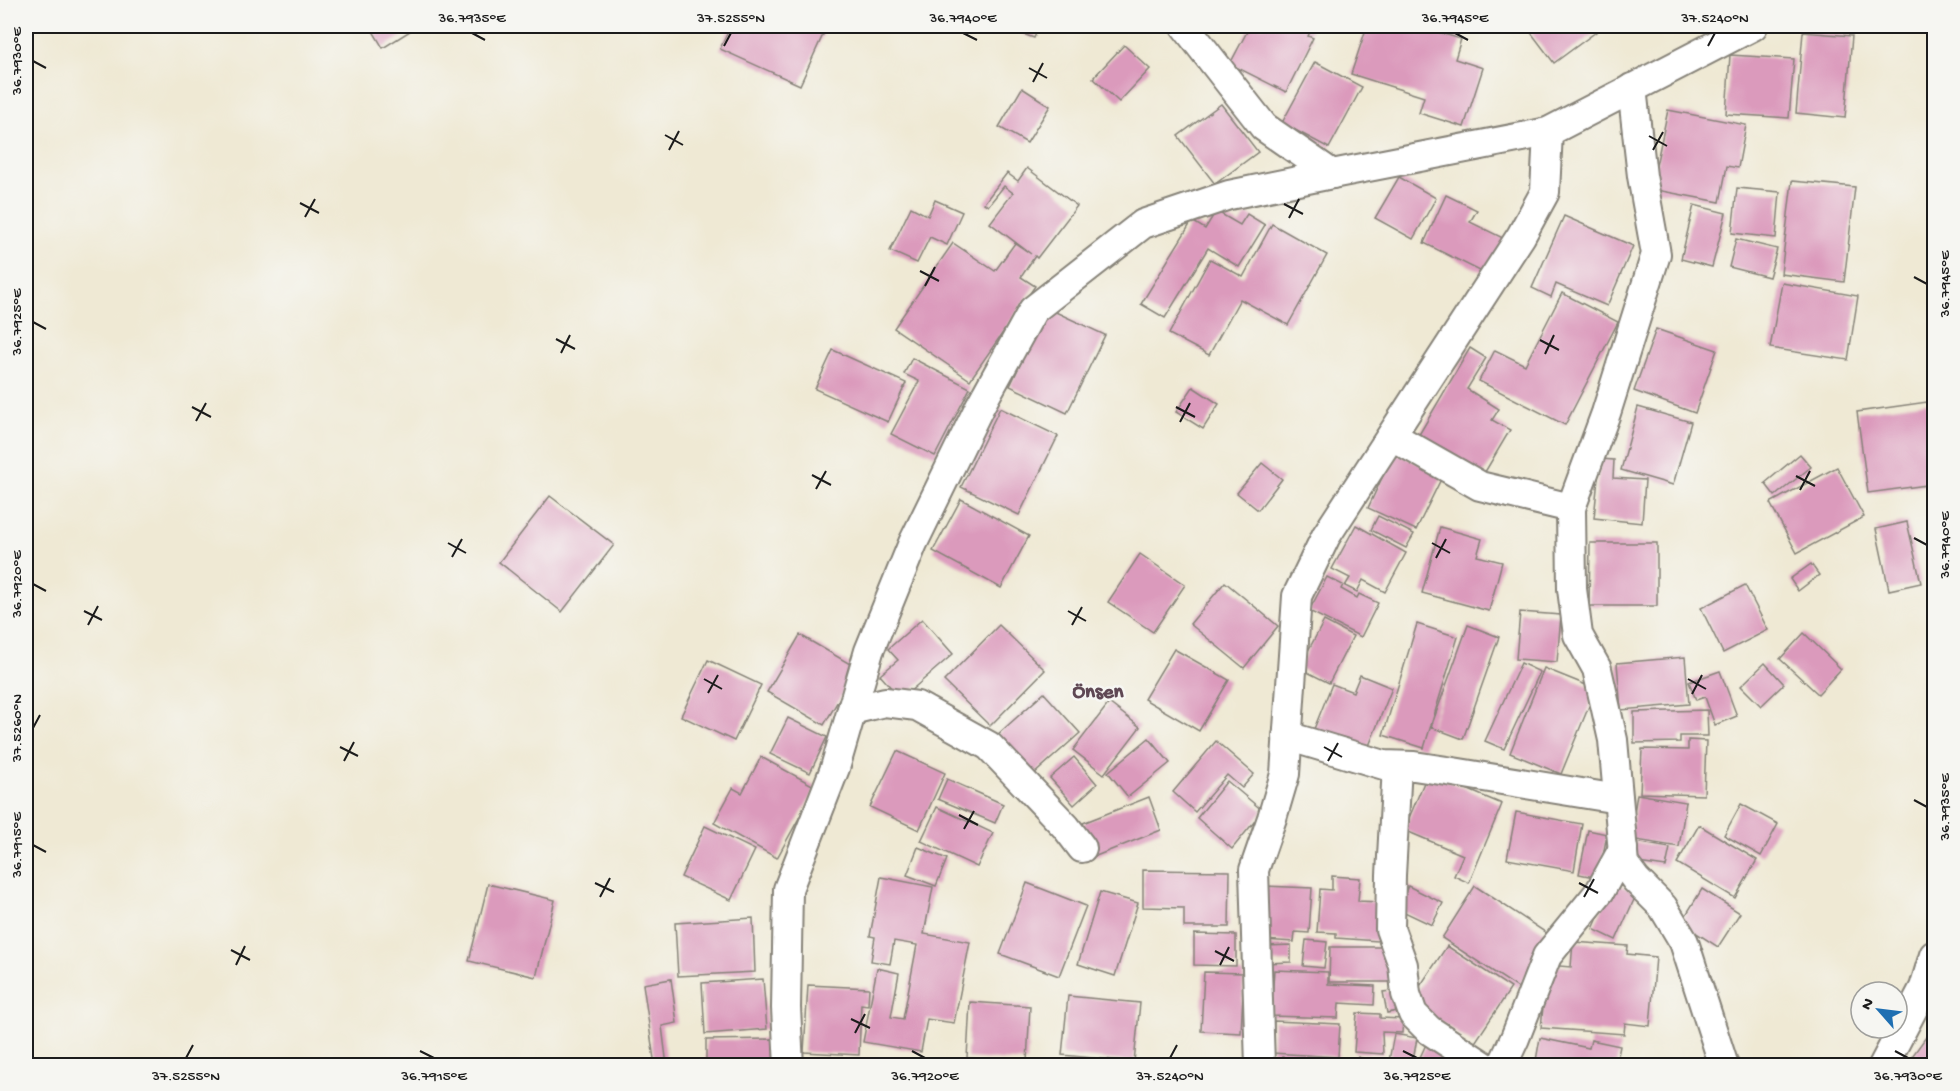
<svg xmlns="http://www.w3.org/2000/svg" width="1960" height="1091" viewBox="0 0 1960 1091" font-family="'Gochi Hand',sans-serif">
	<rect width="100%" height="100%" fill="#f6f6f2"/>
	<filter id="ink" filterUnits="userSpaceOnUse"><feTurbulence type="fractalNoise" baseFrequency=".0167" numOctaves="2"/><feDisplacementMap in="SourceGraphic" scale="12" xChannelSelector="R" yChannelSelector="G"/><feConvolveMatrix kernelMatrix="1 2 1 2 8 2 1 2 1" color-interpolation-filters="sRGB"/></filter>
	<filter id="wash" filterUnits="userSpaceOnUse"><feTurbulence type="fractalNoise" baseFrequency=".008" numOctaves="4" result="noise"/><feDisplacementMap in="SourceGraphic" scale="24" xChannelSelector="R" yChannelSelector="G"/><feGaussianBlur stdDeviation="1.35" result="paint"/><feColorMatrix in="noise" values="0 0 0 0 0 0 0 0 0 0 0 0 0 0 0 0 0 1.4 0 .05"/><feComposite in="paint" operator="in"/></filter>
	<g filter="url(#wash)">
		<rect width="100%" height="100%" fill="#efe9d4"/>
		<g id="blocks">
			<!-- building -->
			<g fill="#db9abc">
				<polygon points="370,26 418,26 383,48"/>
				<polygon points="731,26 827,26 800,85 720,49"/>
				<polygon points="1001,26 1039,26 1034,38"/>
				<polygon points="1250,26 1313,26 1308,36 1313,38 1286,92 1230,64"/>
				<polygon points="1367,26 1417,26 1461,39 1455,59 1483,68 1464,127 1419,113 1424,97 1351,74"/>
				<polygon points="1526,26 1604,26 1554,63"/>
				<rect x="1803" y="26" width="43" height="4"/>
				<polygon points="1803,32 1852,36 1845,118 1796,113"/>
				<polygon points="1124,45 1150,69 1119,102 1093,78"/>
				<polygon points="1730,55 1794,59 1789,118 1726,114"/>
				<polygon points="1315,62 1362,87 1329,148 1282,123"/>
				<polygon points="1022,88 1050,106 1027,143 999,127"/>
				<polygon points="1221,104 1258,152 1215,184 1178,136"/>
				<polygon points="1668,110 1746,125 1738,168 1727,166 1720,202 1651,189"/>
				<polygon points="1027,168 1077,206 1037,258 1035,256 1021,277 1035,286 970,380 894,328 953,243 995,271 1015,243 1031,254 990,223 1013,193 1004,186 988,206 984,203 1007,173 1018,181"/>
				<polygon points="1399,177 1436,198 1413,239 1375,218"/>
				<polygon points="1792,181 1855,187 1844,282 1781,274"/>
				<polygon points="1737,188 1780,192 1776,238 1732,233"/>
				<polygon points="1446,195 1477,210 1470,222 1507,240 1490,276 1424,243"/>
				<polygon points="935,200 962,212 947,245 930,237 917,263 890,251 911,207 928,216"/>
				<polygon points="1694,205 1726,213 1712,267 1681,259"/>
				<polygon points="1216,211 1240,225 1247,214 1265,225 1239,267 1208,248 1165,318 1141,304 1192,221 1205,229"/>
				<polygon points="1564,216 1633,246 1607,306 1556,284 1551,297 1532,288"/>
				<polygon points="1272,224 1327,255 1288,325 1240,299 1209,355 1169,334 1210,259 1243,277"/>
				<polygon points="1736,239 1777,249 1769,277 1729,267"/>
				<polygon points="1782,283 1858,296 1848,360 1770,348"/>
				<polygon points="1562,293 1618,322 1565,425 1479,381 1495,350 1525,365"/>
				<polygon points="1047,308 1105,335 1067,413 1010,386"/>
				<polygon points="1656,329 1717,350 1695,413 1634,391"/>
				<polygon points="1470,348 1486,358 1467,389 1499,409 1492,420 1510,430 1482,477 1417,438"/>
				<polygon points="833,350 906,383 888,422 815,389"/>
				<polygon points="912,358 970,388 935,456 891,434 919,381 904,374"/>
				<polygon points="1193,387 1219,404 1203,429 1176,412"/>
				<polygon points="1927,402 1934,454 1934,484 1868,493 1857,412"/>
				<polygon points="1638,407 1691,422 1673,485 1621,470"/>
				<polygon points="1000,408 1058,436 1019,515 961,487"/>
				<polygon points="1394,452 1443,475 1416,530 1368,508"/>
				<polygon points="1800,454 1811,467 1775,496 1765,483"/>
				<polygon points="1600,459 1614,460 1613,478 1645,480 1642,523 1594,518"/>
				<polygon points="1262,463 1282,479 1258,510 1237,493"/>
				<polygon points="1837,467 1864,517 1797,553 1770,503"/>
				<polygon points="550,496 614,545 562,612 499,562"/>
				<polygon points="961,499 1029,536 1001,588 933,551"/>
				<polygon points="1378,516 1414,534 1406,548 1371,530"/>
				<polygon points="1907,522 1921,583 1889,590 1876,529"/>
				<polygon points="1356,525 1406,553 1385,592 1363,580 1357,592 1345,586 1350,578 1332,569"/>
				<polygon points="1440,527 1482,539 1477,556 1502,562 1489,611 1422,593"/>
				<polygon points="1590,543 1657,543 1657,606 1589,606"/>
				<polygon points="1140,554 1185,585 1153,632 1108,602"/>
				<polygon points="1811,564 1819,575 1798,591 1790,579"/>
				<polygon points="1327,577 1343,585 1341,589 1357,598 1359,594 1378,603 1361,637 1309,611"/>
				<polygon points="1225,582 1278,626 1244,668 1190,624"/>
				<polygon points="1745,585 1768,630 1723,653 1701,608"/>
				<polygon points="1520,612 1561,615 1557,662 1516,659"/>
				<polygon points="922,619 953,654 901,699 880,675 898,660 888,649"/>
				<polygon points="1324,621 1353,636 1329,683 1299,668"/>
				<polygon points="1417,624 1458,637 1424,748 1383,735"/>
				<polygon points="999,625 1045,670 990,726 944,681"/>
				<polygon points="1468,625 1499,637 1463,739 1431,727"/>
				<polygon points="1804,633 1841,669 1818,694 1780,659"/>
				<polygon points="800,635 857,668 824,725 767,692"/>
				<polygon points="1174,649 1229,680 1199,731 1144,699"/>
				<polygon points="1685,657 1689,704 1621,710 1617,663"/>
				<polygon points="708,660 761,685 734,741 681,716"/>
				<polygon points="1521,663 1540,672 1504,749 1485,741"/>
				<polygon points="1765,663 1784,684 1761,706 1741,686"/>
				<polygon points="1544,668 1596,689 1561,774 1510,753"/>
				<polygon points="1720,671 1737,716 1715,725 1705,697 1696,700 1689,682"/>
				<polygon points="1360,675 1392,688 1365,756 1312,734 1332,684 1353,692"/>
				<polygon points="1044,693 1080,733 1033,775 997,735"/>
				<polygon points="1109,703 1140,727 1104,774 1073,750"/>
				<polygon points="1707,710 1708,736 1680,736 1680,742 1634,743 1634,712"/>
				<polygon points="788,718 827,737 810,773 770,754"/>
				<polygon points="1149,738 1170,763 1128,797 1108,772"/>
				<polygon points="1688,740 1706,741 1704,795 1640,793 1642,749 1688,750"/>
				<polygon points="1216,741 1254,774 1242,788 1227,775 1195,812 1173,792"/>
				<polygon points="897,751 945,773 919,830 870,807"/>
				<polygon points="761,757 816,787 777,858 714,823 733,788 742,793"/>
				<polygon points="1074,757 1097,784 1074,805 1050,778"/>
				<polygon points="1428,773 1502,804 1469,883 1454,876 1463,855 1404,830"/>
				<polygon points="947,779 1003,804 995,823 938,799"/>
				<polygon points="1227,781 1263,811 1232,849 1197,818"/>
				<polygon points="1637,794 1686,802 1679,847 1630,839"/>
				<polygon points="1149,797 1161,830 1096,856 1083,823"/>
				<polygon points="1741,804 1778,824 1761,856 1724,835"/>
				<polygon points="937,807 993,833 977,867 921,841"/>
				<polygon points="1516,812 1582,824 1574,871 1507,859"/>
				<polygon points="1699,825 1757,860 1735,898 1677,863"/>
				<polygon points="705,826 755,850 731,900 681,877"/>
				<polygon points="1588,830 1607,834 1599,878 1579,874"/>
				<polygon points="1635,842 1670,848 1666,867 1631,862"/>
				<polygon points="918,847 947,859 936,886 907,875"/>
				<polygon points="1143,870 1230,871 1229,927 1184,927 1184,908 1143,907"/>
				<polygon points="1332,876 1360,878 1358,901 1380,902 1378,941 1336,938 1336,933 1317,932 1320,889 1332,890"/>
				<polygon points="881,877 933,887 924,934 970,942 954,1023 927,1019 921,1052 863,1042 877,968 899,973 891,1017 903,1019 917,945 894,941 890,964 871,961 875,937 870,936"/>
				<polygon points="1027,883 1086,906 1059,976 1000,954"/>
				<polygon points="1614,883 1637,893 1616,940 1593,929"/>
				<polygon points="488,884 555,900 536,977 469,961"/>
				<polygon points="1264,886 1312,888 1309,933 1295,932 1294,942 1261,940"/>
				<polygon points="1408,886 1443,903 1432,925 1398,909"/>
				<polygon points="1475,886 1551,936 1518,988 1442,938"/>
				<polygon points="1702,889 1740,913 1718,947 1681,923"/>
				<polygon points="1100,892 1138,903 1115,976 1078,964"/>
				<polygon points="753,918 755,972 678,976 675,923"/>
				<polygon points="1194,934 1236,935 1236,966 1194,965"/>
				<polygon points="1306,940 1327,942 1324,968 1303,966"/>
				<polygon points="1573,942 1628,946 1627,954 1656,957 1650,1026 1625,1023 1624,1034 1541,1028 1547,965 1571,967"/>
				<polygon points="1291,945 1291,962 1267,963 1266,946"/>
				<polygon points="1447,946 1511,988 1474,1044 1410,1001"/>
				<polygon points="1330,947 1393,947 1393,982 1329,982"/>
				<polygon points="1274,970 1328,972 1328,984 1375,986 1374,1005 1339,1003 1338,1018 1271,1016"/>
				<polygon points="1204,972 1244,973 1241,1033 1201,1031"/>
				<polygon points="671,979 677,1023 662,1026 667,1066 655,1066 643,984"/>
				<polygon points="763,979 767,1029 705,1034 702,983"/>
				<polygon points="808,985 869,988 868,1005 861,1004 859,1055 804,1052"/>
				<polygon points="1399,990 1403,1010 1387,1013 1383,992"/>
				<polygon points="1068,996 1140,1003 1134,1062 1062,1055"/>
				<polygon points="970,1002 1030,1006 1027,1062 967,1058"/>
				<polygon points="1357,1013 1380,1014 1380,1018 1403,1019 1402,1033 1382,1032 1383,1054 1354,1052"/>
				<polygon points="1274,1021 1340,1024 1338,1057 1272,1053"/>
				<polygon points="1934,1026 1934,1066 1905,1066"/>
				<polygon points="1394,1034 1417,1038 1412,1066 1388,1066"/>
				<polygon points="1540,1038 1589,1048 1591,1040 1620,1046 1616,1066 1535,1066"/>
				<polygon points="773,1039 774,1066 706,1066 706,1040"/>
				<polygon points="1427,1042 1462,1066 1417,1064"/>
				<polygon points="1282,1057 1316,1063 1317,1058 1345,1063 1345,1066 1281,1066"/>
				<polygon points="1358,1057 1381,1065 1381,1066 1355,1066"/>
			</g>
		</g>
	</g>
	<g filter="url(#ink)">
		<use href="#blocks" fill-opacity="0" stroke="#868278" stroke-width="1.5"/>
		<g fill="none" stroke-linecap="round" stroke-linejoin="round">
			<!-- minor casing -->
			<g stroke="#868278" stroke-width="32">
				<g id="minor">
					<polyline points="1185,26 1264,127 1332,174 1548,132 1753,26"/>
					<polyline points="1632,88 1642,176 1656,254 1606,413 1571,508 1572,589 1578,635 1597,669 1613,740 1624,864 1636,880 1663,907 1684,942 1724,1066"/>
					<polyline points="1392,436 1480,486 1571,508"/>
					<polyline points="852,710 885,702 917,706 989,746 1066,827 1082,848"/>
					<polyline points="1287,736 1384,765 1414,766 1447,771 1618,799"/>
					<polyline points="1397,766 1391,875 1390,929 1403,965 1406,994 1413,1014 1429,1030 1484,1066"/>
					<polyline points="789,1066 786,1008 788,889 835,768 869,651 913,543 980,406 1033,310 1143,224 1229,195 1332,174"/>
					<polyline points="1260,1066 1254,870 1272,818 1285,774 1297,596 1326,536 1521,236 1545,192 1548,132"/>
					<polyline points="1502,1066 1515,1038 1547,956 1600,891 1623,849"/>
					<polyline points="1883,1066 1924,988 1934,955"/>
				</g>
			</g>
			<!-- minor -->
			<use href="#minor" stroke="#fff" stroke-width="28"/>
		</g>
	</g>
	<!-- ticks -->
	<path fill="none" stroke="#1c1c1c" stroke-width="2" d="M 472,33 L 485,40M 963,33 L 977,40M 1455,33 L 1468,40M 724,46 L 731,33M 1708,46 L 1715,33M 33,61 L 46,68M 1029,68 L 1047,78M 1033,82 L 1043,63M 665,135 L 683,145M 1649,136 L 1667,146M 669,150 L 679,131M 1653,150 L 1663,132M 300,203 L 319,213M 1284,204 L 1303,214M 305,217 L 315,199M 1289,218 L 1299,199M 920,271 L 939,281M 1914,277 L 1927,284M 925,286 L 935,267M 33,322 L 46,329M 556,339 L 575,349M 1540,340 L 1559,350M 561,353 L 570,335M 1545,354 L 1554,335M 192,407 L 211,417M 1176,407 L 1195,417M 196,421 L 206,403M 1180,422 L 1190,403M 812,475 L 831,485M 1796,476 L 1815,486M 816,489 L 826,471M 1800,490 L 1810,471M 1914,538 L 1927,545M 448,543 L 466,553M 1432,543 L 1450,553M 452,557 L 462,539M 1436,558 L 1446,539M 33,584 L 46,591M 84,611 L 102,620M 1068,611 L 1086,621M 88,625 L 98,606M 1072,625 L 1082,607M 704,679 L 722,689M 1688,679 L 1706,689M 708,693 L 718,675M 1692,694 L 1702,675M 33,728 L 40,715M 340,747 L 358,756M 1324,747 L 1342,757M 344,761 L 354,742M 1328,761 L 1338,743M 1914,800 L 1927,807M 959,815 L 978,825M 964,829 L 974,811M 33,845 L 46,852M 595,883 L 614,892M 1579,883 L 1598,893M 600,897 L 610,878M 1584,897 L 1594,879M 231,950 L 250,960M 1215,951 L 1234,961M 236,965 L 245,946M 1220,965 L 1229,947M 851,1019 L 870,1028M 855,1033 L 865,1014M 420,1051 L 434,1058M 912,1051 L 925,1058M 1403,1051 L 1417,1058M 1895,1051 L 1908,1058M 186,1058 L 193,1045M 1170,1058 L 1177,1045"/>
	<g text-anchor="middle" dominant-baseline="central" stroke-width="5" stroke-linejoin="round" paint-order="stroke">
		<!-- quarter labels -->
		<g font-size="21" font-weight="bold" fill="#5f4854" stroke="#f6f6f2">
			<text x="1098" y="693">Önsen</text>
		</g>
	</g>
	<!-- margin -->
	<rect width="1960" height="1091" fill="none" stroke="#f6f6f2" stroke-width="66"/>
	<!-- north arrow -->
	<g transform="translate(1879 1010) rotate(298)"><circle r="28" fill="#f6f6f2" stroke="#9f9f9c" stroke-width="1.5"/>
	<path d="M0-4.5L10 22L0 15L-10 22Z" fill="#1f6fb2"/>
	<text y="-9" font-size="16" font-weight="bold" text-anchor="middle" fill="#1c1c1c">N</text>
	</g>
	<rect x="33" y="33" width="1894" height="1025" fill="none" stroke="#1c1c1c" stroke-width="2"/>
	<g font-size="15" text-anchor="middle" fill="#1c1c1c">
		<text x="472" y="22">36.7935°E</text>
		<text x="731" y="22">37.5255°N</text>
		<text x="963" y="22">36.7940°E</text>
		<text x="1455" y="22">36.7945°E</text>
		<text x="1715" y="22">37.5240°N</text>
		<text transform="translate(16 61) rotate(-90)" y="5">36.7930°E</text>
		<text transform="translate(1944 284) rotate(-90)" y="5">36.7945°E</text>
		<text transform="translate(16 322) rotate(-90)" y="5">36.7925°E</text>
		<text transform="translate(1944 545) rotate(-90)" y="5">36.7940°E</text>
		<text transform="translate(16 584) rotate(-90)" y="5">36.7920°E</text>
		<text transform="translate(16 728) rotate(-90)" y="5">37.5260°N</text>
		<text transform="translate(1944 807) rotate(-90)" y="5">36.7935°E</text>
		<text transform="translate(16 845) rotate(-90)" y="5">36.7915°E</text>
		<text x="186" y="1080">37.5255°N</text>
		<text x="434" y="1080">36.7915°E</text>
		<text x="925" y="1080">36.7920°E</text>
		<text x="1170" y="1080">37.5240°N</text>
		<text x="1417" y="1080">36.7925°E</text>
		<text x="1908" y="1080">36.7930°E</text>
	</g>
</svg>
